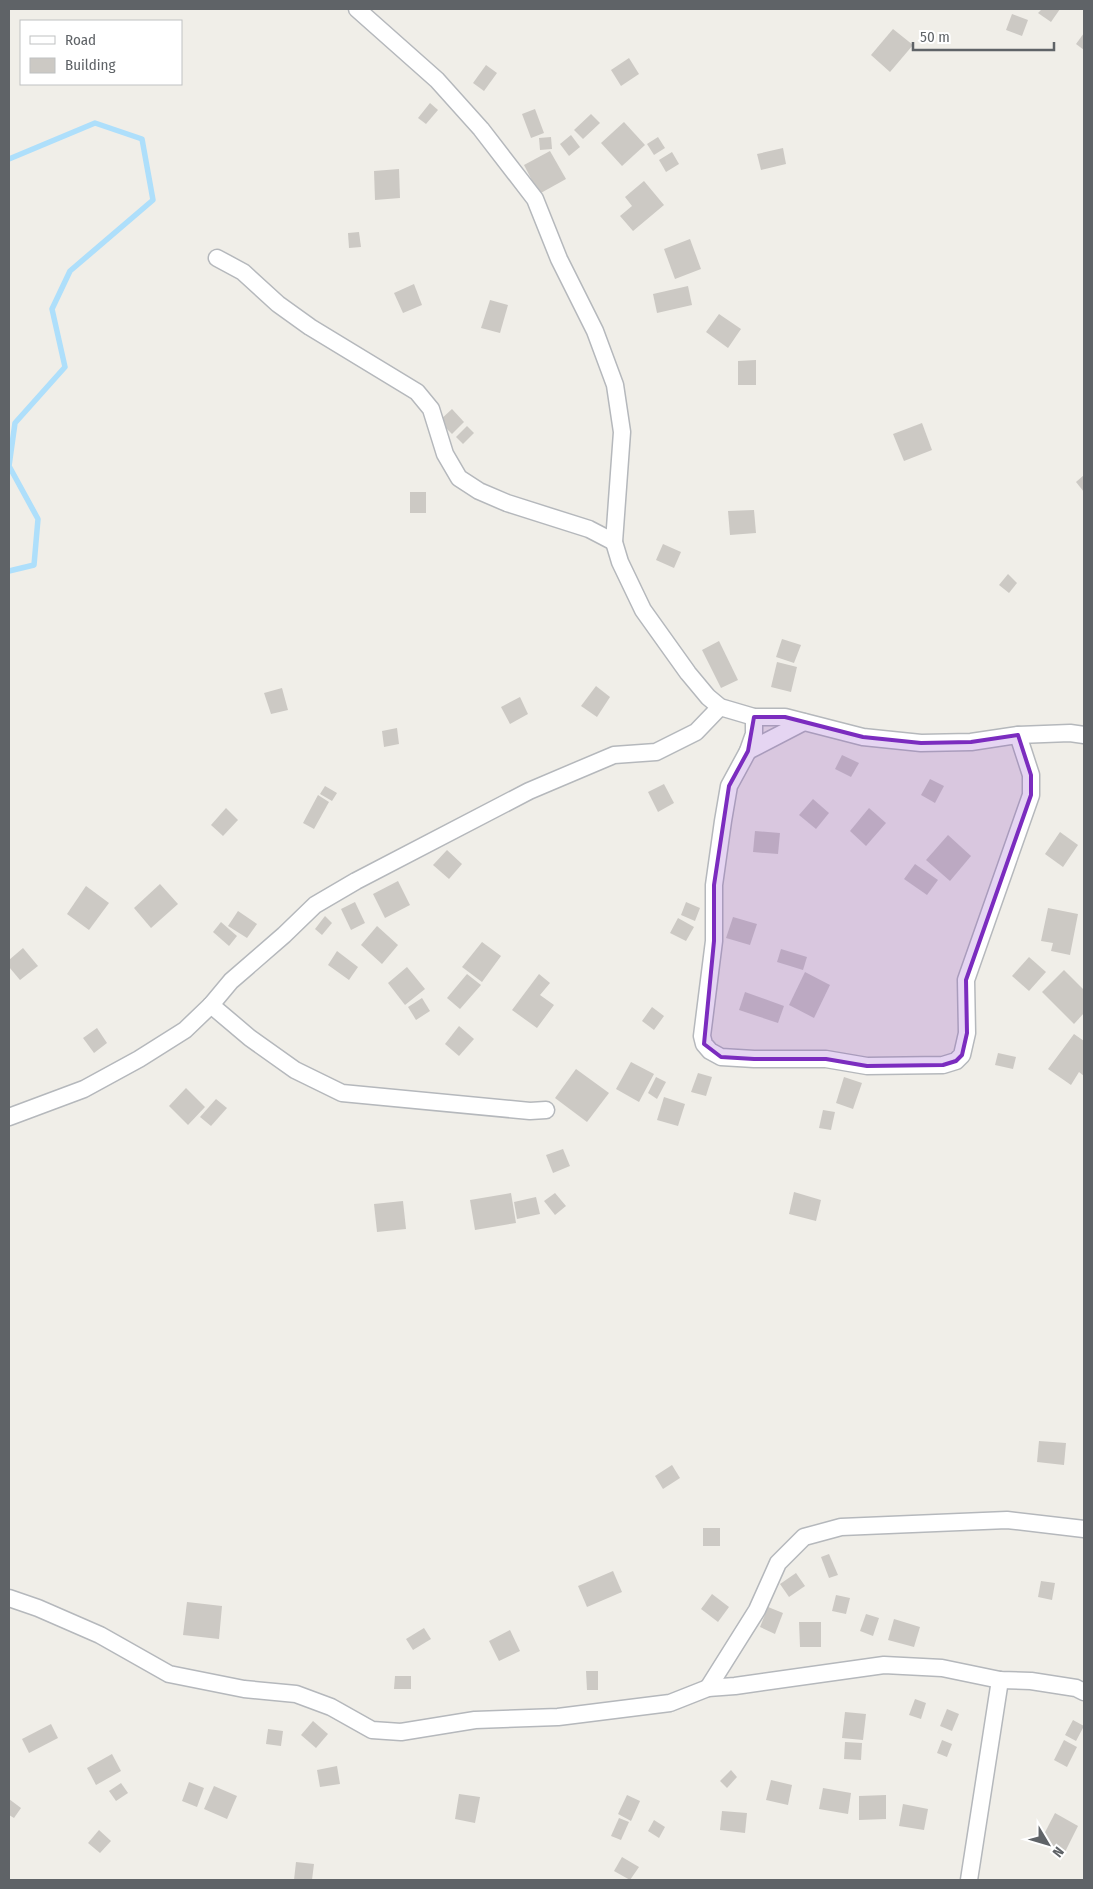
<svg xmlns="http://www.w3.org/2000/svg" width="1093" height="1889" viewBox="0 0 1093 1889" font-family="'Fira Sans Condensed',sans-serif">
	<rect width="100%" height="100%" fill="#f0eee8"/>
	<g fill="none" stroke-linecap="round" stroke-linejoin="round">
		<!-- stream -->
		<polyline stroke="#aedffb" stroke-width="5.5" points="9,159 95,123 142,139 153,200 70,271 52,309 65,367 15,423 9,466 38,519 34,565 9,571"/>
	</g>
	<!-- building -->
	<g fill="#ccc9c4">
		<polygon points="1042,9 1060,9 1051,22 1038,13"/>
		<polygon points="1012,14 1028,20 1022,36 1006,30"/>
		<polygon points="893,29 913,45 890,72 871,55"/>
		<polygon points="1084,33 1084,50 1076,44"/>
		<polygon points="629,58 639,74 621,86 611,70"/>
		<polygon points="486,65 497,73 484,91 473,83"/>
		<polygon points="430,103 438,110 426,124 418,118"/>
		<polygon points="535,109 544,133 531,138 522,114"/>
		<polygon points="591,114 600,123 583,139 574,130"/>
		<polygon points="624,122 645,145 622,166 601,143"/>
		<polygon points="571,135 580,147 569,156 560,144"/>
		<polygon points="551,137 552,149 540,150 539,138"/>
		<polygon points="658,137 665,148 654,155 647,144"/>
		<polygon points="783,148 786,164 761,170 757,154"/>
		<polygon points="550,151 566,179 539,194 524,165"/>
		<polygon points="672,152 679,164 666,172 659,160"/>
		<polygon points="399,169 400,198 375,200 374,171"/>
		<polygon points="644,181 664,205 633,231 620,216 632,206 625,197"/>
		<polygon points="359,232 361,247 349,248 348,233"/>
		<polygon points="690,239 701,269 675,279 664,249"/>
		<polygon points="414,284 422,305 403,313 394,293"/>
		<polygon points="688,286 692,305 657,313 653,294"/>
		<polygon points="490,300 508,305 500,333 481,328"/>
		<polygon points="719,314 741,329 728,348 706,332"/>
		<polygon points="756,360 756,385 738,385 738,361"/>
		<polygon points="452,409 464,422 452,434 439,421"/>
		<polygon points="922,423 932,450 904,461 893,434"/>
		<polygon points="467,426 474,433 463,444 456,437"/>
		<polygon points="1084,475 1084,492 1076,482"/>
		<rect x="410" y="492" width="16" height="21"/>
		<polygon points="754,510 756,533 730,535 728,511"/>
		<polygon points="663,544 681,552 674,568 656,560"/>
		<polygon points="1008,574 1017,583 1009,593 999,585"/>
		<polygon points="782,639 801,645 794,663 776,657"/>
		<polygon points="719,641 738,680 721,688 702,650"/>
		<polygon points="777,662 797,667 791,692 771,687"/>
		<polygon points="596,686 610,697 597,717 581,706"/>
		<polygon points="282,688 288,710 271,714 264,693"/>
		<polygon points="520,697 528,714 510,724 501,707"/>
		<polygon points="397,728 399,744 384,747 382,731"/>
		<polygon points="842,755 859,763 851,777 835,769"/>
		<polygon points="930,779 944,786 935,803 921,795"/>
		<polygon points="664,784 674,803 658,812 648,792"/>
		<polygon points="325,786 337,793 332,801 320,794"/>
		<polygon points="318,795 329,802 314,829 303,823"/>
		<polygon points="813,799 829,813 816,829 799,815"/>
		<polygon points="226,808 238,820 223,836 211,825"/>
		<polygon points="869,808 886,823 866,846 850,831"/>
		<polygon points="755,831 780,833 778,854 753,852"/>
		<polygon points="1060,832 1078,845 1063,867 1045,854"/>
		<polygon points="948,835 971,856 950,881 926,860"/>
		<polygon points="447,850 462,864 449,879 433,865"/>
		<polygon points="915,864 938,880 927,895 904,879"/>
		<polygon points="398,881 410,905 385,918 373,894"/>
		<polygon points="160,884 178,904 151,928 134,908"/>
		<polygon points="86,886 109,903 89,930 67,914"/>
		<polygon points="355,902 365,923 351,930 341,909"/>
		<polygon points="686,902 700,908 695,921 681,915"/>
		<polygon points="1048,908 1078,914 1070,955 1051,951 1053,943 1041,941"/>
		<polygon points="238,911 257,924 247,938 228,926"/>
		<polygon points="325,916 332,923 322,935 315,929"/>
		<polygon points="733,917 757,924 750,945 726,938"/>
		<polygon points="678,918 694,927 686,941 670,933"/>
		<polygon points="221,922 237,936 229,946 213,932"/>
		<polygon points="377,926 398,945 382,964 361,945"/>
		<polygon points="482,942 501,956 482,982 462,967"/>
		<polygon points="23,948 38,966 20,980 9,967 9,960"/>
		<polygon points="781,949 807,957 803,970 777,962"/>
		<polygon points="337,951 358,967 349,980 328,965"/>
		<polygon points="1029,957 1046,972 1029,991 1012,976"/>
		<polygon points="407,967 425,989 405,1005 388,983"/>
		<polygon points="1064,970 1084,990 1084,1013 1074,1024 1042,992"/>
		<polygon points="805,972 830,985 814,1018 789,1005"/>
		<polygon points="467,974 481,985 460,1009 447,998"/>
		<polygon points="539,974 550,983 540,995 554,1005 537,1028 512,1010"/>
		<polygon points="745,992 784,1006 778,1023 739,1010"/>
		<polygon points="422,998 430,1011 416,1020 408,1007"/>
		<polygon points="652,1007 664,1016 654,1030 642,1021"/>
		<polygon points="459,1026 474,1039 459,1056 445,1044"/>
		<polygon points="97,1028 107,1043 94,1053 83,1038"/>
		<polygon points="1074,1034 1084,1041 1084,1076 1079,1072 1071,1085 1048,1069"/>
		<polygon points="998,1053 1016,1057 1013,1069 995,1065"/>
		<polygon points="631,1062 654,1074 639,1102 616,1089"/>
		<polygon points="576,1069 609,1093 587,1122 555,1098"/>
		<polygon points="698,1073 712,1077 706,1096 691,1092"/>
		<polygon points="656,1077 666,1082 657,1099 648,1093"/>
		<polygon points="844,1077 862,1083 853,1109 836,1103"/>
		<polygon points="186,1088 205,1107 188,1125 169,1106"/>
		<polygon points="664,1097 685,1104 678,1126 657,1120"/>
		<polygon points="216,1099 227,1108 211,1126 200,1117"/>
		<polygon points="823,1110 835,1112 831,1130 819,1128"/>
		<polygon points="563,1149 570,1166 553,1173 546,1155"/>
		<polygon points="794,1192 821,1200 816,1221 789,1214"/>
		<polygon points="511,1193 516,1223 475,1230 470,1200"/>
		<polygon points="555,1193 566,1206 555,1215 544,1201"/>
		<polygon points="536,1197 540,1214 517,1219 514,1202"/>
		<polygon points="403,1201 406,1229 377,1232 374,1204"/>
		<polygon points="1039,1441 1066,1443 1064,1465 1037,1462"/>
		<polygon points="672,1465 680,1478 663,1489 655,1476"/>
		<rect x="703" y="1528" width="17" height="18"/>
		<polygon points="829,1554 838,1575 829,1578 821,1557"/>
		<polygon points="613,1571 622,1592 587,1607 578,1586"/>
		<polygon points="796,1573 805,1586 789,1597 780,1584"/>
		<polygon points="1041,1581 1055,1583 1052,1600 1038,1597"/>
		<polygon points="712,1594 729,1607 718,1622 701,1609"/>
		<polygon points="836,1595 850,1598 846,1614 832,1611"/>
		<polygon points="187,1602 222,1606 219,1639 183,1635"/>
		<polygon points="768,1607 783,1613 775,1634 760,1627"/>
		<polygon points="866,1614 879,1618 873,1636 860,1631"/>
		<polygon points="894,1619 920,1627 914,1647 888,1640"/>
		<polygon points="799,1622 821,1622 821,1647 800,1647"/>
		<polygon points="424,1628 431,1639 413,1650 406,1639"/>
		<polygon points="510,1630 520,1651 499,1661 489,1641"/>
		<polygon points="586,1671 598,1671 598,1690 587,1690"/>
		<polygon points="395,1676 411,1676 411,1689 394,1689"/>
		<polygon points="915,1699 926,1703 921,1719 909,1715"/>
		<polygon points="947,1709 959,1714 952,1731 940,1726"/>
		<polygon points="845,1712 866,1714 863,1740 842,1738"/>
		<polygon points="1073,1720 1084,1726 1076,1741 1065,1735"/>
		<polygon points="313,1721 328,1734 316,1748 301,1735"/>
		<polygon points="51,1724 58,1738 29,1753 22,1739"/>
		<polygon points="268,1729 283,1731 281,1746 266,1744"/>
		<polygon points="942,1740 952,1744 947,1757 937,1753"/>
		<polygon points="1064,1740 1077,1747 1067,1767 1054,1760"/>
		<polygon points="845,1742 862,1743 861,1760 844,1759"/>
		<polygon points="112,1754 121,1771 96,1785 87,1768"/>
		<polygon points="337,1766 340,1784 320,1787 317,1770"/>
		<polygon points="731,1770 737,1777 727,1788 720,1781"/>
		<polygon points="771,1780 792,1785 788,1805 766,1800"/>
		<polygon points="189,1782 204,1788 197,1807 182,1801"/>
		<polygon points="121,1783 128,1793 116,1801 109,1791"/>
		<polygon points="214,1786 237,1796 227,1819 204,1809"/>
		<polygon points="823,1788 851,1793 848,1814 819,1809"/>
		<polygon points="459,1794 480,1797 475,1823 455,1819"/>
		<polygon points="627,1795 640,1801 631,1821 618,1814"/>
		<polygon points="886,1795 886,1819 859,1820 859,1796"/>
		<polygon points="9,1799 21,1808 14,1818 9,1815"/>
		<polygon points="903,1804 928,1809 924,1830 899,1826"/>
		<polygon points="722,1811 747,1813 745,1833 720,1830"/>
		<polygon points="1055,1813 1078,1826 1065,1852 1041,1840"/>
		<polygon points="619,1818 629,1822 621,1840 611,1836"/>
		<polygon points="654,1820 665,1827 659,1838 648,1831"/>
		<polygon points="99,1830 111,1841 100,1853 88,1843"/>
		<polygon points="622,1857 639,1867 630,1880 614,1871"/>
		<polygon points="296,1862 314,1864 312,1880 294,1880"/>
	</g>
	<g fill="none" stroke-linecap="round" stroke-linejoin="round">
		<!-- minor casing -->
		<g stroke="#b5b8bc" stroke-width="19">
			<g id="minor">
				<polyline points="357,9 437,80 481,129 535,199 559,259 595,331 615,385 622,432 614,542 620,562 643,610 688,673 708,697 720,707 754,717 785,717 863,737 921,743 971,742 1018,735 1070,733 1084,735"/>
				<polyline points="217,258 243,272 278,304 310,327 417,392 431,409 445,454 459,478 479,491 507,503 589,529 614,542"/>
				<polyline points="754,717 754,734 748,751 729,786 723,821 714,885 714,941 702,1036 704,1044 710,1051 721,1057 754,1059 826,1059 867,1066 943,1065 956,1061 962,1055 967,1033 966,980 1031,795 1031,775 1018,735"/>
				<polyline points="748,751 804,722"/>
				<polyline points="211,1005 250,1038 295,1070 342,1093 530,1111 546,1110"/>
				<polyline points="9,1117 84,1089 139,1059 185,1030 211,1005 231,981 284,935 315,905 356,881 529,791 614,755 656,752 696,732 720,707"/>
				<polyline points="9,1598 38,1608 100,1635 169,1674 244,1689 296,1694 331,1707 372,1730 401,1732 475,1720 558,1717 670,1703 708,1688 735,1686 884,1665 942,1668 1000,1680 1031,1681 1076,1688 1084,1692"/>
				<polyline points="708,1688 757,1610 778,1563 804,1537 841,1527 1007,1520 1084,1529"/>
				<polyline points="969,1880 1000,1680"/>
			</g>
		</g>
		<!-- minor -->
		<use href="#minor" stroke="#fff" stroke-width="16"/>
	</g>
	<!-- marked area -->
	<path fill="#7b2cbf" fill-opacity="0.2" stroke="#7b2cbf" stroke-width="4" stroke-linejoin="round" d="M 754,717 L 785,717 L 863,737 L 921,743 L 971,742 L 1018,735 L 1031,775 L 1031,795 L 966,980 L 967,1033 L 962,1055 L 956,1061 L 943,1065 L 867,1066 L 826,1059 L 754,1059 L 721,1057 L 704,1044 L 714,941 L 714,885 L 729,786 L 748,751 Z"/>
	<!-- border -->
	<rect width="1093" height="1889" fill="none" stroke="#5f6367" stroke-width="20"/>
	<!-- legend -->
	<rect x="20" y="20" width="162" height="65" fill="#ffffff" stroke="#bfc1c2"/>
	<rect x="30" y="36" width="25" height="8" fill="#ffffff" stroke="#bfc1c2"/>
	<text x="65" y="45" font-size="15" fill="#5f6367">Road</text>
	<rect x="30" y="58" width="25" height="15" fill="#ccc9c4" stroke="#bfc1c2"/>
	<text x="65" y="70" font-size="15" fill="#5f6367">Building</text>
	<!-- north arrow -->
	<g transform="translate(1048 1844) rotate(128)" stroke="#ffffff" stroke-width="4" paint-order="stroke">
	<path d="M0-4L9 19L0 12L-9 19Z" fill="#5f6367"/>
	<text y="-8" font-size="14" font-weight="bold" text-anchor="middle" fill="#5f6367">N</text>
	</g>
	<!-- scale -->
	<path d="M913 42v8h141v-8" fill="none" stroke="#5f6367" stroke-width="2.5"/>
	<text x="920" y="42" font-size="15" fill="#5f6367" stroke="#ffffff" stroke-width="4" paint-order="stroke">50 m</text>
</svg>
